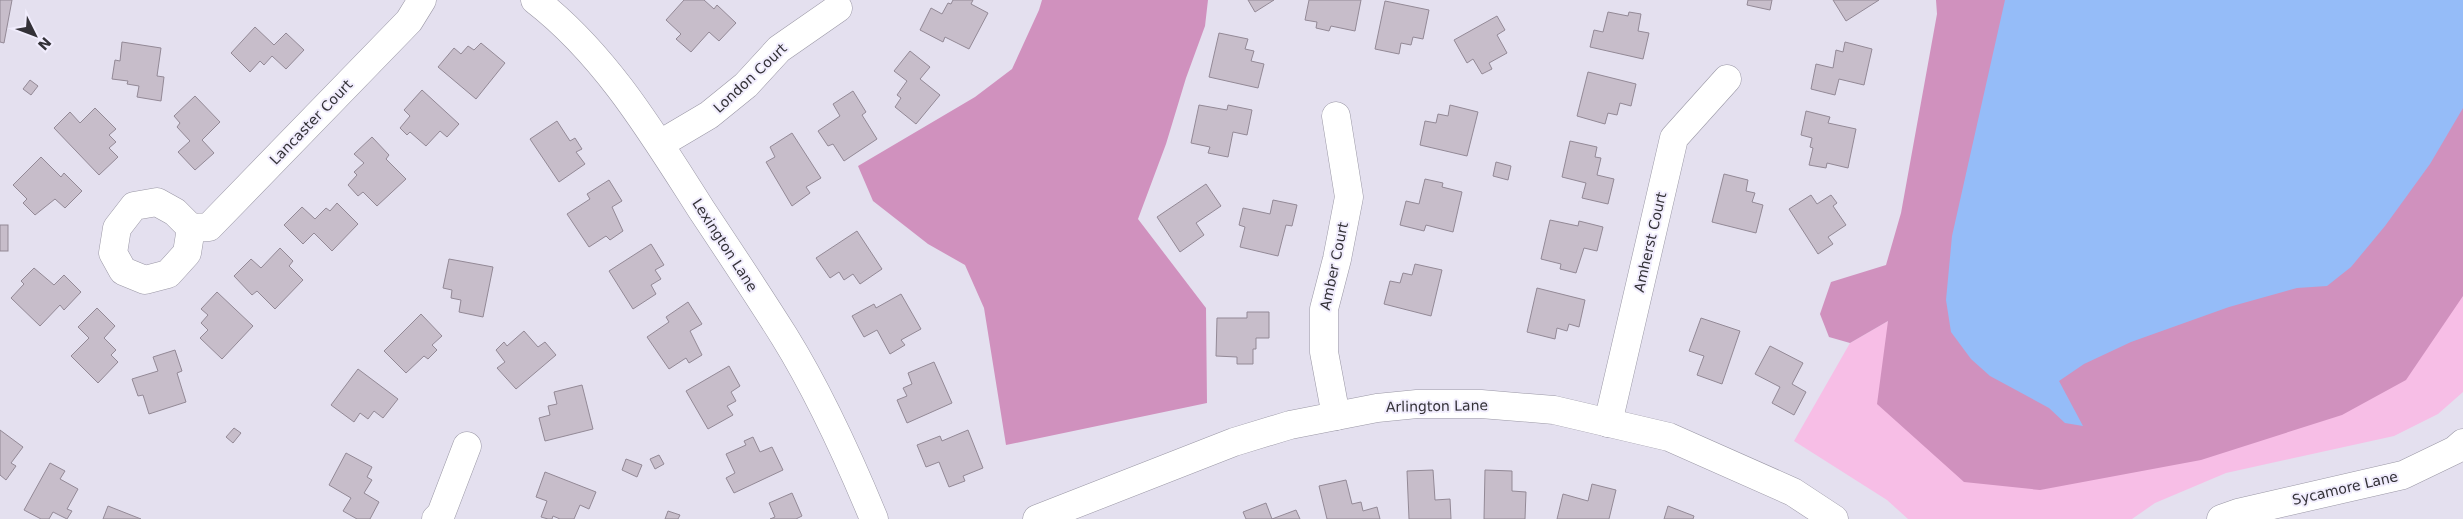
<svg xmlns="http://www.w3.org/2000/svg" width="2463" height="519" viewBox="0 0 2463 519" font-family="'DejaVu Sans',sans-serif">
	<rect width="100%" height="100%" fill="#e4e0ef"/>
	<!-- green -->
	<polygon fill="#f7bee6" points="2463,107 2463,392 2438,414 2394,436 2226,473 2155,503 2132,519 1908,519 1887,500 1794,441 1850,343 1888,321"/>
	<!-- forest -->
	<g fill="#d091be">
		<polygon points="1042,0 1208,0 1205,26 1186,78 1166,144 1138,219 1206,308 1207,403 1006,445 984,308 965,265 928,244 873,201 858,166 975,97 1012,69 1039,10"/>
		<polygon points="1936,0 2463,0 2463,296 2406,380 2342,415 2201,460 2040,490 1964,482 1877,404 1888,321 1850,343 1829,337 1820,314 1831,282 1886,265 1901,213 1937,14"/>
	</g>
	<!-- water -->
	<polygon fill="#95bcf8" points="2005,0 2463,0 2463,108 2430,164 2385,226 2351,267 2327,286 2297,288 2229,307 2131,342 2084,364 2059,381 2083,426 2065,423 2049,408 1990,376 1971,359 1951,332 1946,300 1952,236"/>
	<!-- building -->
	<g fill="#c7bdca" stroke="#938996">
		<polygon points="0,0 12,0 4,43 0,42"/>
		<polygon points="684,0 704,0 714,9 717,5 736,23 719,41 709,32 691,52 676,39 681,34 666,20"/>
		<polygon points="953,0 973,0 971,4 988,13 969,49 945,37 943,42 920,30 931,8 942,14 948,3 951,4"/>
		<polygon points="1248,0 1274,0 1255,12"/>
		<polygon points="1309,0 1361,0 1355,31 1331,26 1329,31 1316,28 1317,22 1305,20"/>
		<polygon points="1748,0 1772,0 1770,10 1747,5"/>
		<polygon points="1833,0 1879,0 1846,21"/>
		<polygon points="1385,1 1429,10 1423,39 1413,37 1411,45 1401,43 1399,54 1375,49"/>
		<polygon points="1608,12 1628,16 1629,12 1641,14 1638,31 1649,33 1643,59 1590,47 1594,30 1603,32"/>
		<polygon points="1497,16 1505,30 1497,35 1507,53 1489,63 1492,69 1482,74 1473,59 1467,63 1454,40"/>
		<polygon points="255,27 274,45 286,33 304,50 286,69 272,56 264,65 260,61 250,72 231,53"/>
		<polygon points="1219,33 1248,39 1245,49 1254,51 1251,61 1264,64 1258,88 1209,77"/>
		<polygon points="122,42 161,48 157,76 164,77 161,101 137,97 139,86 127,84 128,81 112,79 115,60 120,61"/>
		<polygon points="1845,42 1872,49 1864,85 1839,79 1835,95 1811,89 1816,64 1833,68 1836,50 1843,52"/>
		<polygon points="481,43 505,63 476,99 438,67 454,48 461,54 468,46 474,50"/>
		<polygon points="910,51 930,67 920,79 940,95 916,124 895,107 901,98 897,95 907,81 894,71"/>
		<polygon points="1588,72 1636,84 1631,106 1620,103 1617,115 1608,113 1605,124 1577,116"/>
		<polygon points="30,80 38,86 31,95 23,89"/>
		<polygon points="422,90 459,124 447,137 440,131 426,146 410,132 407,135 400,128 410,116 404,110"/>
		<polygon points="853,91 866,112 862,115 877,139 844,161 833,144 828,146 818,131 840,116 833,104"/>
		<polygon points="195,96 220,122 202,140 214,153 195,170 178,152 190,141 177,127 180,123 174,116"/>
		<polygon points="1199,105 1227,110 1228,105 1252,110 1247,135 1233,132 1228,157 1208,153 1210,147 1191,143"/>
		<polygon points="1450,105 1478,112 1467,156 1420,145 1425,121 1436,123 1438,114 1448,116"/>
		<polygon points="95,108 116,129 109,135 116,142 109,148 118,157 99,175 54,128 70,112 80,123"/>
		<polygon points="1806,111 1830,117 1828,123 1856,129 1848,168 1827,163 1826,168 1809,165 1813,148 1810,147 1812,138 1801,135"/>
		<polygon points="557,121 570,141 575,138 582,149 576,152 585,164 559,182 530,139"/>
		<polygon points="792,133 821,178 806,187 810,193 792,206 766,162 775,157 770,147"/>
		<polygon points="372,137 389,155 386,159 406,179 377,206 363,192 358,196 348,185 357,175 354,172 364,163 354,154"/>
		<polygon points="1570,141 1597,147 1595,157 1601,158 1597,175 1614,179 1608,204 1582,198 1586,183 1562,177"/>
		<polygon points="41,157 61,177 64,173 82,191 65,208 55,199 35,215 23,203 27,199 13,185"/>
		<polygon points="1496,162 1511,166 1508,180 1493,176"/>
		<polygon points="1724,174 1748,180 1746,191 1755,193 1752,202 1763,205 1756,233 1712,222"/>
		<polygon points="1425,179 1443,183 1442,187 1462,192 1453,232 1426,225 1424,231 1400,225 1406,201 1419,204"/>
		<polygon points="609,180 622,201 612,207 623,231 610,240 606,236 589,247 567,214 590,199 587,194"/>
		<polygon points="1206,184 1221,206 1196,223 1204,235 1180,252 1157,217"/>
		<polygon points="1811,195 1817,204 1831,195 1837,203 1833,206 1846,225 1828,237 1833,244 1818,254 1789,209"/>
		<polygon points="1273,200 1297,205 1292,226 1286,225 1278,256 1240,247 1245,227 1239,225 1243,208 1270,214"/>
		<polygon points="337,203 358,224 332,251 314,233 303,244 284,225 302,207 315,219 326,208 330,211"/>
		<polygon points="1550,220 1578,226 1579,221 1603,227 1597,251 1584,248 1576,273 1560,269 1561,264 1541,259"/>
		<rect x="0" y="225" width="8" height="26"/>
		<polygon points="857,231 882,269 860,284 853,274 844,280 839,272 830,278 816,258"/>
		<polygon points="651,244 664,265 655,270 661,279 651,285 656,294 633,309 609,271"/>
		<polygon points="280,248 293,261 289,266 303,280 275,309 257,291 252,295 234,276 251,259 261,268"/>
		<polygon points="449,259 493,267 483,317 459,312 461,300 451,298 452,290 443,288"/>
		<polygon points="1415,264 1442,270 1431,316 1384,304 1390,281 1400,283 1403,273 1412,275"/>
		<polygon points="34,268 54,285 64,275 81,292 64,310 60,305 40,326 11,298 24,284 21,281"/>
		<polygon points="1537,288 1585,300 1579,327 1569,324 1567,331 1557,328 1555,339 1527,332"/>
		<polygon points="217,292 253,326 222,359 200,338 208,330 201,323 208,315 201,309"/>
		<polygon points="901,294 921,329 901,340 905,345 890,354 877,330 864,337 852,316 874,304 876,308"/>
		<polygon points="688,302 702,324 690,331 702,355 689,363 686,358 669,369 647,337 669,322 666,317"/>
		<polygon points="97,308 115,326 104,338 116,350 111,355 118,362 98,383 71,356 89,338 78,327"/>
		<polygon points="1247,312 1269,312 1269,338 1256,338 1256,349 1253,349 1253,364 1237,364 1237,357 1216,356 1217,318 1247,318"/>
		<polygon points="421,314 442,336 432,345 437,350 428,359 424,356 406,373 384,351"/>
		<polygon points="1701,318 1740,331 1722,384 1697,375 1704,356 1689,351"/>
		<polygon points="524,331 538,347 545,342 556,355 516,389 497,368 505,362 496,350 504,342 507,346"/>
		<polygon points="1770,346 1803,363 1792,384 1806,392 1794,415 1772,403 1780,387 1755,374"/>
		<polygon points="175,350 182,371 177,373 186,402 149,414 143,395 138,396 132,379 158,371 153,357"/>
		<polygon points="934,362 952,403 907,423 897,400 907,396 903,388 912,384 908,373"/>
		<polygon points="729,366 740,386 731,392 736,401 727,406 733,415 708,429 686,391"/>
		<polygon points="358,369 398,399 383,418 374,411 368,419 360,413 354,422 331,405"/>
		<polygon points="582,385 593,429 545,441 539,418 550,415 548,406 557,404 554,392"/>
		<polygon points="234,428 241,433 233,443 226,437"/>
		<polygon points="0,430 23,447 11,463 16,466 6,480 0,475"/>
		<polygon points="968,430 983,468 963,476 965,481 949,487 939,462 926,467 917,445 940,436 942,441"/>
		<polygon points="753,437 760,452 772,447 783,470 734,493 726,478 735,473 726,454 746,445 744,441"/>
		<polygon points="346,453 372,467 367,477 372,480 364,493 379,502 370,519 357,519 343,511 351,498 329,485"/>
		<polygon points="659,455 664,464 655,469 650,459"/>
		<polygon points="626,459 642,465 637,477 622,470"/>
		<polygon points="50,463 65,471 60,479 78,489 67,509 72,511 67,519 53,512 49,519 41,519 24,510"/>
		<polygon points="1433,470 1435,500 1450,499 1451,519 1409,519 1407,471"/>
		<polygon points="1485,470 1512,471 1512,491 1526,492 1525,519 1484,519"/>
		<polygon points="545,472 596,492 589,509 580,505 574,519 560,519 553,516 552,519 548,519 541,517 547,501 536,497"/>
		<polygon points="1346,480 1352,504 1361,502 1363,511 1377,507 1380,519 1327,519 1319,486"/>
		<polygon points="1592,484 1616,490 1609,519 1557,519 1563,494 1588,501"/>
		<polygon points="792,493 802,516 796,519 770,519 775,517 769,503"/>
		<polygon points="1266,503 1272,519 1296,510 1300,519 1246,519 1243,512"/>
		<polygon points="108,506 141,519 103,519"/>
		<polygon points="1668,506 1694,516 1693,519 1664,519"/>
		<polygon points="668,511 680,515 678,519 665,519"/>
	</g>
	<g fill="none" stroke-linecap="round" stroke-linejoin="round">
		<!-- minor casing -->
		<g stroke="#9a97a5" stroke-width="29">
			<g id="minor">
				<path d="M 535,0 C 606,55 653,134 701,209 C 729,251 757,293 784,336 C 820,394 848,456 874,519"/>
				<polyline points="660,144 709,115 746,85 779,49 838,8"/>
				<polygon points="157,202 175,212 191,228 187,253 168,274 145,280 123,271 113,253 117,228 134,206"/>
				<polyline points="191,228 209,227 409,21 422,0"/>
				<polyline points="1336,416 1324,352 1324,309 1337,259 1349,197 1336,116"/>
				<polyline points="1608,423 1674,138 1727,79"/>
				<polyline points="436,519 441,514 467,446"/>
				<polyline points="1037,519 1234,442 1290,425 1377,408 1417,404 1481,404 1554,410 1669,437 1793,492 1834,519"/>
				<polyline points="2221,519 2238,513 2403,475 2455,450 2463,443"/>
			</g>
		</g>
		<!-- minor -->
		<use href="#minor" stroke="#fff" stroke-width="28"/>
	</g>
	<g text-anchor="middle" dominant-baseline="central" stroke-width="4" stroke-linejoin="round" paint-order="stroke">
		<!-- street labels -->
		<g font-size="14" fill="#333137" stroke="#f1edfd">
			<text transform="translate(750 78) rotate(-43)">London Court</text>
			<text transform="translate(311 122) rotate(-46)">Lancaster Court</text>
			<text transform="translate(1650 242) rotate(-77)">Amherst Court</text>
			<text transform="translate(725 245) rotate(57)">Lexington Lane</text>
			<text transform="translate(1334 266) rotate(-78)">Amber Court</text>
			<text transform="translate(1437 406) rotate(-1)">Arlington Lane</text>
			<text transform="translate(2345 488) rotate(-13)">Sycamore Lane</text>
		</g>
	</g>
	<!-- north arrow -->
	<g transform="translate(35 35) rotate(132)" stroke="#f1edfd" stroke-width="4" paint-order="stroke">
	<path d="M0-4L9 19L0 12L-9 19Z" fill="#333137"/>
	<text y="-8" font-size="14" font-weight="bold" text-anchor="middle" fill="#333137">N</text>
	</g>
</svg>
